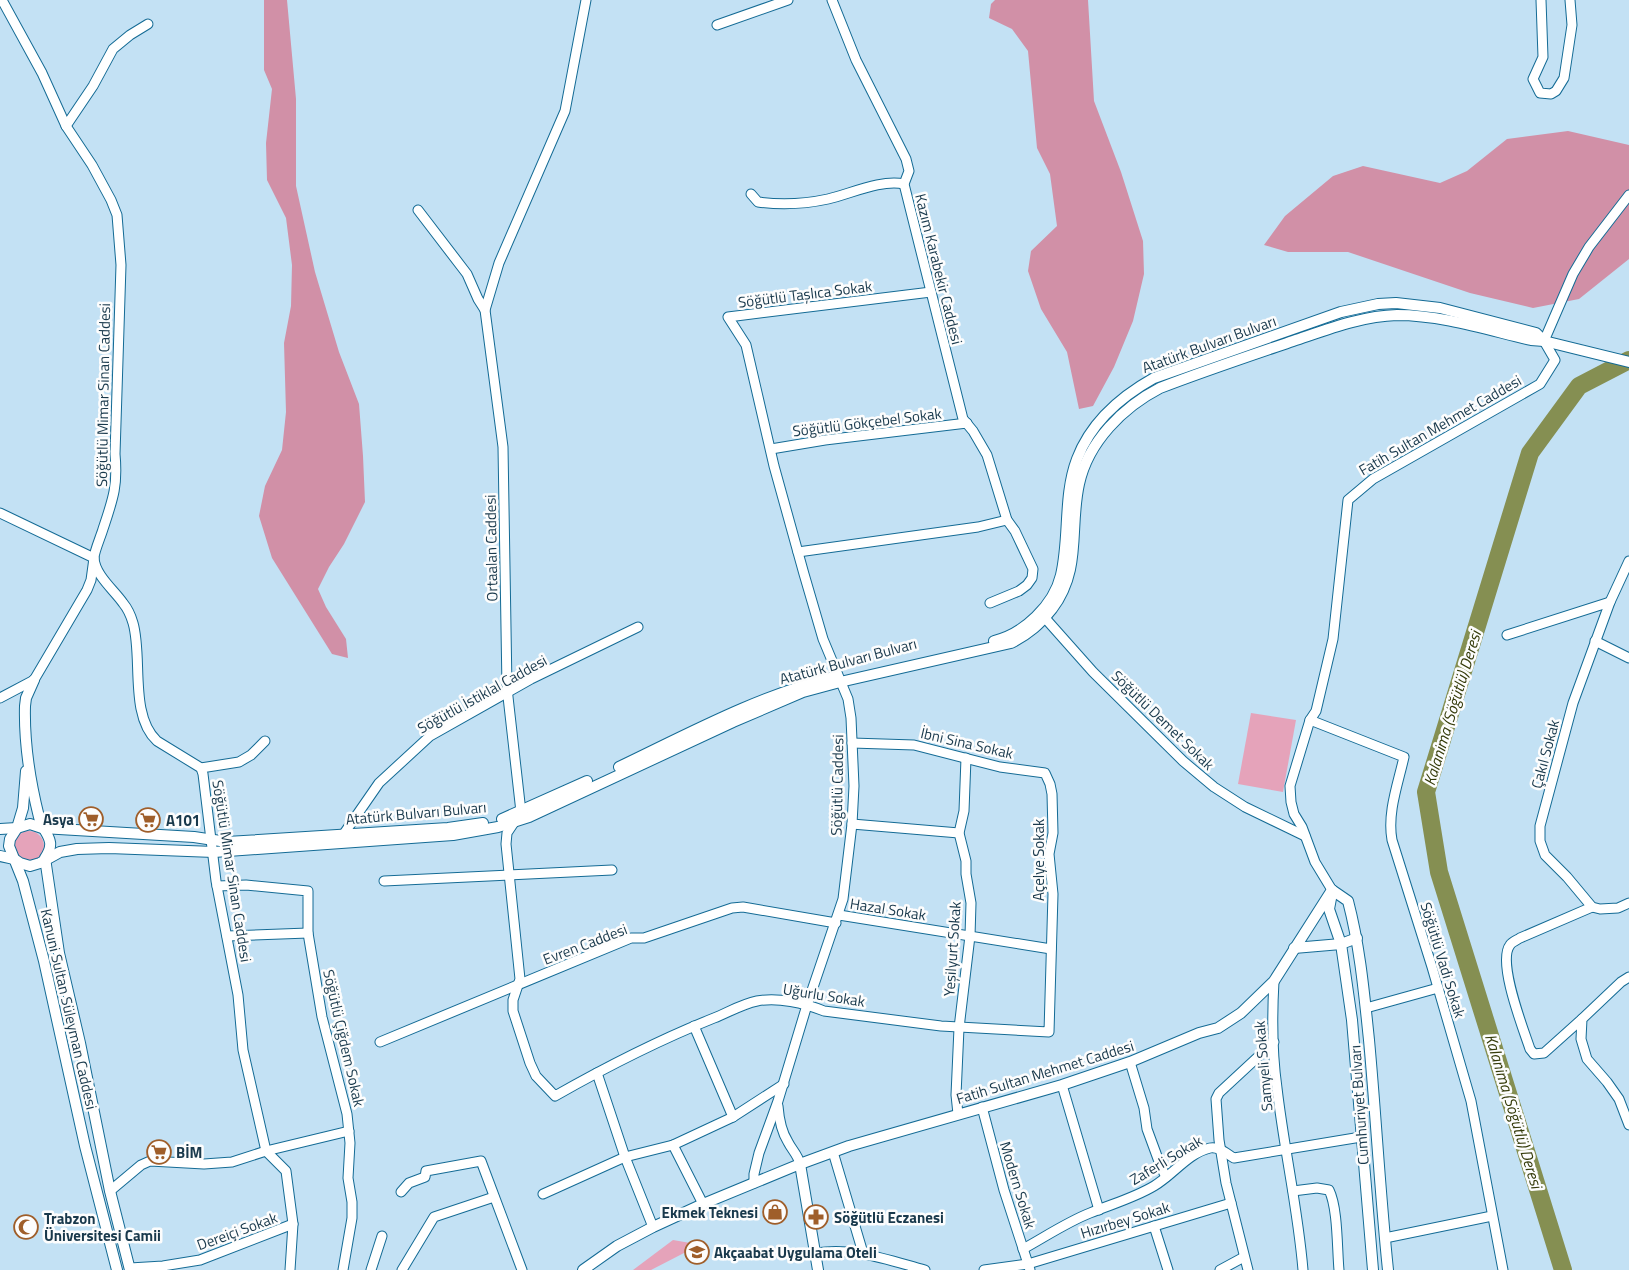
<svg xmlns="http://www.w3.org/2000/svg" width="1629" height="1270" viewBox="0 0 1629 1270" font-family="'Titillium Web',sans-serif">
	<rect width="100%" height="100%" fill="#c3e1f4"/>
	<!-- green -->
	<g fill="#e5a3ba">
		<polygon points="1251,713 1296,720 1283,792 1238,784"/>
		<circle cx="29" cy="846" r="15"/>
		<polygon points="673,1240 696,1244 691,1255 684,1253 651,1270 633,1270"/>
	</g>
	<!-- forest -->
	<g fill="#d190a7">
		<polygon points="264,0 287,0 296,99 296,186 315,272 339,352 359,404 363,456 365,502 344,544 329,567 318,589 326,607 346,639 348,658 332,654 272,558 259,516 265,486 282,450 286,412 284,343 291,306 292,265 286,218 267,180 266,143 272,89 264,70"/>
		<polygon points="995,0 1088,0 1094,101 1121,172 1143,241 1144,274 1133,321 1114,367 1093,406 1079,409 1067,352 1041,309 1028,271 1031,251 1057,226 1050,174 1037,148 1028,51 1012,29 989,18 991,4"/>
		<polygon points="1568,131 1629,145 1629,259 1579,299 1533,308 1470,293 1348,252 1288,252 1264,245 1285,216 1333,176 1363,166 1440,183 1467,171 1507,139"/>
	</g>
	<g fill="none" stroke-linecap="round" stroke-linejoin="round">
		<!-- river -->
		<polyline stroke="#858f52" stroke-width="18" points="1563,1270 1439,872 1426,792 1530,453 1579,386 1629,360"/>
		<!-- minor casing -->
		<g stroke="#146b95" stroke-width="11">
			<g id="minor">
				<path d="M 2,0 L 42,73 L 66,126 L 92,165 L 111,200 L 117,215 L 121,265 L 115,454 C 118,486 113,499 103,529 C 101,536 94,552 94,558 C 95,575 114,590 123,603 C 128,609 131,616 133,623 C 143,657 129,715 157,741 L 201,768 L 203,774 L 216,881 L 238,995 L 243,1050 L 266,1151 L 286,1171 L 293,1224 L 290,1270"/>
				<path d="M 586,0 L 565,111 L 499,263 L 485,310 L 503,447 L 507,688 L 521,812 L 507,833 L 506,844 L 520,979 L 513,1000 L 513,1011 L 530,1063 L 536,1076 L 555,1096 C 606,1067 659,1040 714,1018 C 727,1013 742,1004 757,1001 C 778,997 804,1003 824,1011 L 941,1026 L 1049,1032 L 1053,894 L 1049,854 L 1053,833 L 1052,794 L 1050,784 L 1045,773 L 1000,767 L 914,745 L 852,743"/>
				<polyline points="832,0 856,60 906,159 909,171 904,184 963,419 973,431 987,455 1007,520 1015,531 1033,569 1032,578 1027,585 1019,591 990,603"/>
				<polyline points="1541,0 1543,57 1533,79 1540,93 1551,94 1556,91 1564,78 1572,25 1570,0"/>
				<polyline points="717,25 788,0"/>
				<polyline points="66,126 93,86 113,49 130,35 148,24"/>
				<path d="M 751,194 L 758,202 C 780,205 805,204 828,199 C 850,194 881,179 904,184"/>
				<polyline points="418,210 467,274 478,299 485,310"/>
				<polyline points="771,449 825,440 967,423"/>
				<polyline points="0,513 94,558 91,580 87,590 34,680 0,698"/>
				<polyline points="798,552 978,527 1007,520"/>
				<polyline points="1629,561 1610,602 1573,703 1540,826 1540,841 1545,855 1567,877 1592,907 1600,909 1618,908 1629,903"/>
				<polyline points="1045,618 1093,672 1183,761 1214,787 1245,807 1305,836"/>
				<polyline points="1507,635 1610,602"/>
				<polyline points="1595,641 1629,658"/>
				<path d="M 1310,720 L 1404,757 C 1398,784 1387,813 1392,840 L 1432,967 L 1471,1101 L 1503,1270"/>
				<polyline points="201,768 239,762 251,755 265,741"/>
				<polyline points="852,824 959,833"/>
				<polyline points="343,835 379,783 430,736 531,679 638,627"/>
				<polyline points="384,881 612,870"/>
				<polyline points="217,886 246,885 308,891 308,933 322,1017 347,1114 350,1143 348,1178 352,1202 352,1218 343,1270"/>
				<polyline points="1332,890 1315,862 1302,827 1294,814 1291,802 1290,786 1310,720 1316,711 1333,639 1348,500 1373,479 1540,384 1555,360 1544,341 1573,274 1589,247 1629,195"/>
				<polyline points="839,915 1051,949"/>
				<polyline points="227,936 308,933"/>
				<polyline points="1629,977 1621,982 1582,1019 1581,1039 1587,1059 1607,1082 1619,1099 1629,1125"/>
				<path d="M 1274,981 C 1272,1016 1272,1053 1277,1088 C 1284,1149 1298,1209 1303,1270"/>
				<polyline points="1366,1008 1438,988"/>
				<path d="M 1582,1019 L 1544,1053 L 1534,1054 L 1530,1049 C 1523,1028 1497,962 1510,945 C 1512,942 1517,940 1520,938 L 1592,907"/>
				<polyline points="694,1026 733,1117"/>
				<polyline points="380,1042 631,938 644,938 732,908 743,907 836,923"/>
				<polyline points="1130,1062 1144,1108 1147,1129 1161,1167 1166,1177"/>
				<polyline points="597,1073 625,1157 653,1227"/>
				<polyline points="1062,1085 1099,1210"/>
				<path d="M 778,1106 C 779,1119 781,1131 788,1142 C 792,1150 798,1155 800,1164"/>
				<polyline points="982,1107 1004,1190 1030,1270"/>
				<polyline points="958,1114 956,1095 959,1028 970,936 971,903 966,874 966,861 959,833 964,811 966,758"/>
				<polyline points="673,1145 703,1204"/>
				<polyline points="833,1152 863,1253"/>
				<polyline points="754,1183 754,1174 759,1153 778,1101 807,1005 843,899 852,824 854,786 851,718 848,699 823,639 804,574 774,466 746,345 728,317 931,292"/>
				<polyline points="110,1191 141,1165 150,1161 204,1164 232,1162 266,1151 349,1131"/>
				<path d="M 1293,1191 L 1317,1188 L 1329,1190 C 1338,1208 1337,1249 1339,1270"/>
				<polyline points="401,1192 409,1183 425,1177 426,1171 481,1161 522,1270"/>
				<polyline points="543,1194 625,1157 673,1145 733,1117 784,1084"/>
				<polyline points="1154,1226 1168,1270"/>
				<polyline points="1385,1238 1492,1216"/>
				<path d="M 1023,1249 C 1045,1237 1067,1222 1090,1213 C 1112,1204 1134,1198 1154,1186 C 1173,1175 1188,1153 1210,1148 C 1219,1146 1227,1154 1234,1158 L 1361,1137"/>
				<path d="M 816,1253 C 854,1247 888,1260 925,1270"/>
				<polyline points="130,1268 163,1266 200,1260 293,1224"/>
				<polyline points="371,1270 382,1236"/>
				<polyline points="402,1270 434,1217 494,1197"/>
				<polyline points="984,1270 1028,1264 1231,1203"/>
				<polyline points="1220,1270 1244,1257"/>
				<polyline points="1248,1270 1226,1183 1219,1140 1216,1099 1219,1093 1274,1042"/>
			</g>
		</g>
		<!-- tertiary casing -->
		<g stroke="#146b95" stroke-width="12">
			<g id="tertiary">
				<path d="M 994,641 C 1024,634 1054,605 1061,575 C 1070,537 1063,496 1077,459 C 1091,422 1120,397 1154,378 L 1341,312 L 1378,304 L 1396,303 L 1440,308 L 1536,333 L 1544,341"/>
				<path d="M 34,680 L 26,698 L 25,706 C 24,743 30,781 39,817 C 43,834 58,839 45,858 L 59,953 L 80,1043 L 110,1191 L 130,1270"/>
				<path d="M 619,767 C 688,734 758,696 833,677"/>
				<polyline points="26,771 23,808 17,828 10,839 9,846 23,881 44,961 85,1146 117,1270"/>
				<polyline points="502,819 587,781"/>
				<polyline points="0,829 17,828 30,824 42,828 194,837 227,842 448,828 483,823"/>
				<path d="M 0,856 L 14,859 L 20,863 L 30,866 L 40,863 L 60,852 L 77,849 L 109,848 L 214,852 L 453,835 L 498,827 L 529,817 L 733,722 L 803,692 L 840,682 L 1011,643 C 1029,634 1040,624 1052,609 C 1082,569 1069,529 1079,484 C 1088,442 1123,407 1160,388 C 1204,371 1249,356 1293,341 C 1326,330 1361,316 1397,315 C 1442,315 1488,330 1531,340 L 1544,341 L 1629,362"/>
				<path d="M 1332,890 L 1348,901 C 1360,947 1364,992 1369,1040 C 1376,1116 1380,1193 1388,1270"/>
				<polyline points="1332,893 1329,909 1341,944 1352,1020 1373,1270"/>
				<polyline points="1294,948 1341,944 1357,938"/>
				<polyline points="800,1164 818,1270"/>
				<polyline points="583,1270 617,1246 653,1227 703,1204 800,1164 849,1146 1062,1085 1130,1062 1199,1033 1218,1028 1241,1013 1274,981 1332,890"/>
			</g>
		</g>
		<!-- minor -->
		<use href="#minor" stroke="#fff" stroke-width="9"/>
		<!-- tertiary -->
		<use href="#tertiary" stroke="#fff" stroke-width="10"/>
	</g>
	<!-- icons -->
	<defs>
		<g id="supermarket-ring" transform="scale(1.25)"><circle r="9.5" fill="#fdfdfd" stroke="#9f5e2a" stroke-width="1.5"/><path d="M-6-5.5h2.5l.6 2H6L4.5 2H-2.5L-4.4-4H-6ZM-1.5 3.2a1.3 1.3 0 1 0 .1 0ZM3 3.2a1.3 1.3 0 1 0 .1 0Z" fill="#9f5e2a"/></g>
		<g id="shop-ring" transform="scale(1.25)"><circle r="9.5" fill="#fdfdfd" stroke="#9f5e2a" stroke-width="1.5"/><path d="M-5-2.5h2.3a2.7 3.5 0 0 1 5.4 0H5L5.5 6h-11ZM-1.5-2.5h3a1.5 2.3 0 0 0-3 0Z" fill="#9f5e2a"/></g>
		<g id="pharmacy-ring" transform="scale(1.25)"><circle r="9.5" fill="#fdfdfd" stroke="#9f5e2a" stroke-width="1.5"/><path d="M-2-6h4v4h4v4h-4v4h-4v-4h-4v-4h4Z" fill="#9f5e2a"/></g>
		<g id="mosque-ring" transform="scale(1.25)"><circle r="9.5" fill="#fdfdfd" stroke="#9f5e2a" stroke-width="1.5"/><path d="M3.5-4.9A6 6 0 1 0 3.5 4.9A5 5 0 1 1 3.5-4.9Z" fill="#9f5e2a"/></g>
		<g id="school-ring" transform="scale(1.25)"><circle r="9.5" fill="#fdfdfd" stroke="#9f5e2a" stroke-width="1.5"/><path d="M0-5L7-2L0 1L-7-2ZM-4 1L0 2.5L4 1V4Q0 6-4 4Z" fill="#9f5e2a"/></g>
	</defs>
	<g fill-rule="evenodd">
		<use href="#supermarket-ring" x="91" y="819"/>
		<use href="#supermarket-ring" x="148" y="820"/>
		<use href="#supermarket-ring" x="159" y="1152"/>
		<use href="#shop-ring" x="775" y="1212"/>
		<use href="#pharmacy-ring" x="816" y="1217"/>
		<use href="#mosque-ring" x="26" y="1227"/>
		<use href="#school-ring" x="697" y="1252"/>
	</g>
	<g text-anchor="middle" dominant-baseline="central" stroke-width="5" stroke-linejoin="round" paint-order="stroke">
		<!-- street labels -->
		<g font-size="15" fill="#19394c" stroke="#fdfdfd">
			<text transform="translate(939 269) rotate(76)">Kazım Karabekir Caddesi</text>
			<text transform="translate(805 294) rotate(-7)">Söğütlü Taşlıca Sokak</text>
			<text transform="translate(1209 344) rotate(-20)">Atatürk Bulvarı Bulvarı</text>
			<text transform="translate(103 395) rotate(-89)">Söğütlü Mimar Sinan Caddesi</text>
			<text transform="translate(867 422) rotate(-7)">Söğütlü Gökçebel Sokak</text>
			<text transform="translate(1440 425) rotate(-30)">Fatih Sultan Mehmet Caddesi</text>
			<text transform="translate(491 548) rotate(-91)">Ortaalan Caddesi</text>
			<text transform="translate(848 661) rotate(-15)">Atatürk Bulvarı Bulvarı</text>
			<text transform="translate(482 694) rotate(-29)">Söğütlü İstiklal Caddesi</text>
			<text transform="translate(1163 720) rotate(44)">Söğütlü Demet Sokak</text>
			<text transform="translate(967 743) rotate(13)">İbni Sina Sokak</text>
			<text transform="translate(1545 754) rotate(-75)">Çakıl Sokak</text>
			<text transform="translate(837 785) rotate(-89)">Söğütlü Caddesi</text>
			<text transform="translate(416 813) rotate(-5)">Atatürk Bulvarı Bulvarı</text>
			<text transform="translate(1038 860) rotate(-90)">Açelye Sokak</text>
			<text transform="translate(232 871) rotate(81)">Söğütlü Mimar Sinan Caddesi</text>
			<text transform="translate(888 909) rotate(9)">Hazal Sokak</text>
			<text transform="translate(585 944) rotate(-21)">Evren Caddesi</text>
			<text transform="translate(952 949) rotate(-86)">Yeşilyurt Sokak</text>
			<text transform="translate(1443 960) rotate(73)">Söğütlü Vadi Sokak</text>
			<text transform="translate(824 995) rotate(9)">Uğurlu Sokak</text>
			<text transform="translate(69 1009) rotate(77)">Kanuni Sultan Süleyman Caddesi</text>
			<text transform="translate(344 1038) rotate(77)">Söğütlü Çiğdem Sokak</text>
			<text transform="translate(1263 1066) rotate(-95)">Samyeli Sokak</text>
			<text transform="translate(1045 1072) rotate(-17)">Fatih Sultan Mehmet Caddesi</text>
			<text transform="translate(1359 1105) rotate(-94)">Cumhuriyet Bulvarı</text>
			<text transform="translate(1166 1160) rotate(-31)">Zaferli Sokak</text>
			<text transform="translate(1018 1185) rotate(73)">Modern Sokak</text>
			<text transform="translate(1125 1220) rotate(-17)">Hızırbey Sokak</text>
			<text transform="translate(237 1231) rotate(-20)">Dereiçi Sokak</text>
		</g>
		<!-- poi labels -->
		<g font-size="15" font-weight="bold" fill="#19394c" stroke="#fdfdfd" text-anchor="start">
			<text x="74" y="819" text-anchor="end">Asya</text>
			<text x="166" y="820">A101</text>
			<text x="176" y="1152">BİM</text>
			<text x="758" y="1212" text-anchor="end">Ekmek Teknesi</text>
			<text x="834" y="1217">Söğütlü Eczanesi</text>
			<text x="44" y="1218">Trabzon<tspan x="44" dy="17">Üniversitesi Camii</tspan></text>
			<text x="714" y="1252">Akçaabat Uygulama Oteli</text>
		</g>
		<!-- water labels -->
		<g font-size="16" font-style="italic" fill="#353b0a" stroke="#fdfdfd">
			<text transform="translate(1452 708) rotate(-73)">Kalanima (Söğütlü) Deresi</text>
			<text transform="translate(1514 1111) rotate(73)">Kalanima (Söğütlü) Deresi</text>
		</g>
	</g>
</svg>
